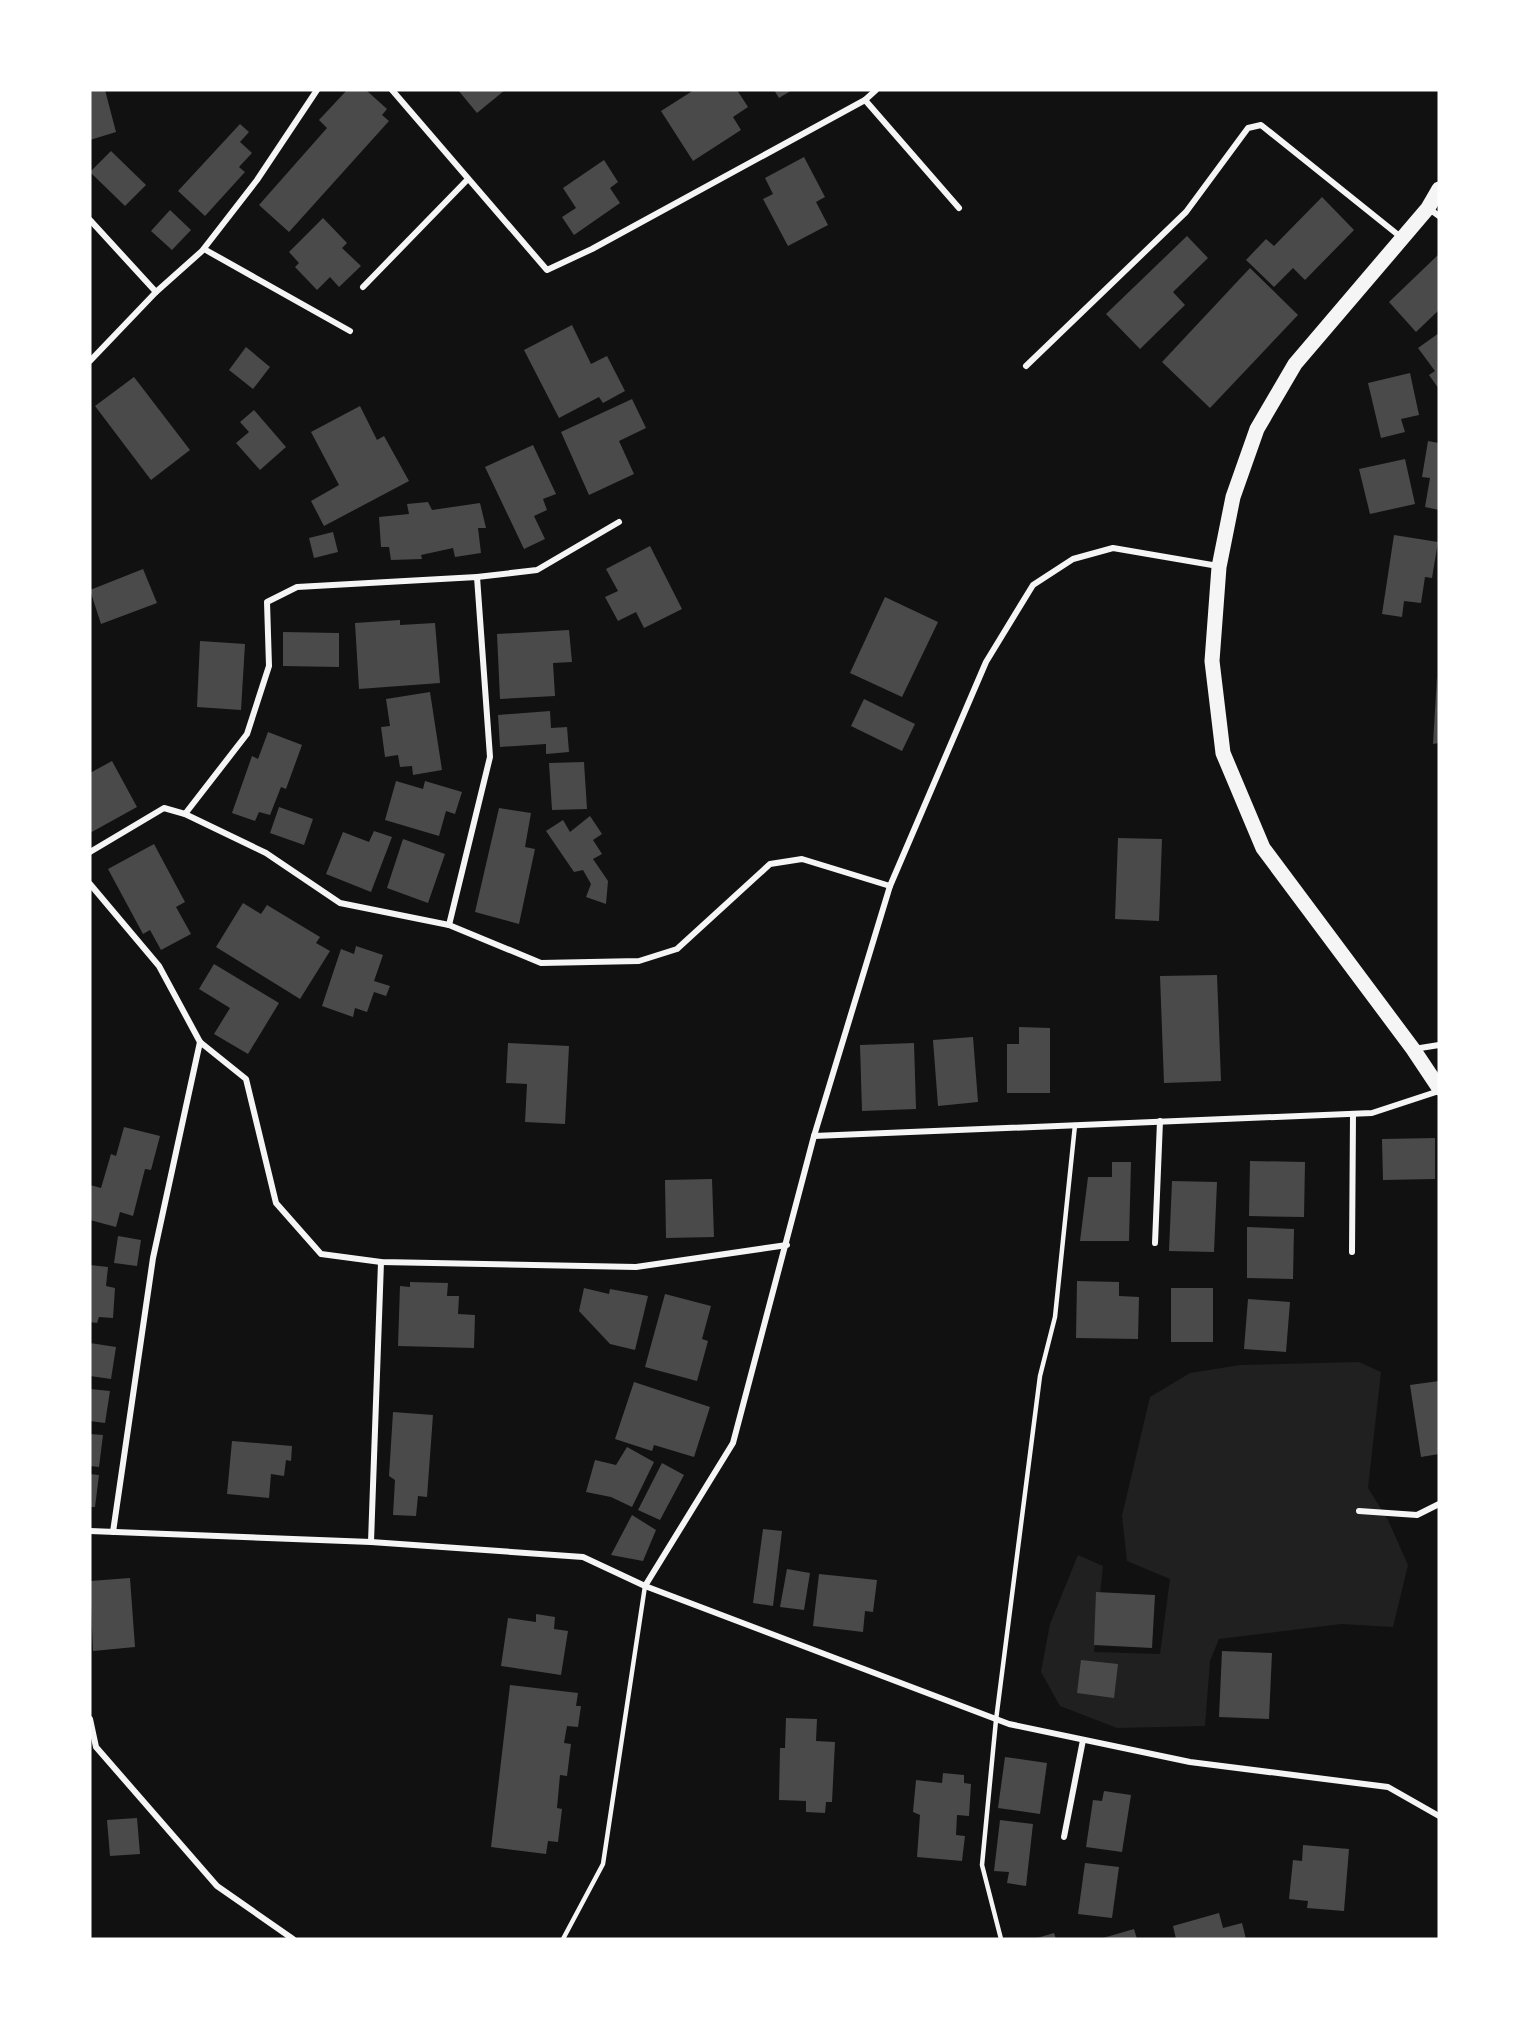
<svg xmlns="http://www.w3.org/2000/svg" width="1529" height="2029" viewBox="0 0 1529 2029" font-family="'Archivo Narrow',sans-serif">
	<rect width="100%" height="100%" fill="#111"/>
	<!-- green -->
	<polygon fill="#202020" points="1359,1362 1381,1372 1368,1488 1388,1520 1408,1565 1393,1627 1341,1624 1219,1639 1210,1661 1205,1726 1117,1728 1060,1706 1041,1672 1050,1624 1078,1555 1103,1566 1094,1652 1160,1654 1170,1579 1127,1561 1122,1516 1150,1397 1190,1373 1240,1365"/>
	<!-- building -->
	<g fill="#4a4a4a">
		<polygon points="90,90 105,90 116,132 90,140"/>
		<polygon points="347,90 366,90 387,109 382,115 389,121 289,232 259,205 327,128 319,120"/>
		<polygon points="458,90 505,90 477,113"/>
		<polygon points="694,90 737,90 748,107 733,117 741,130 693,161 661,111"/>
		<polygon points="774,90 792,90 779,98"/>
		<polygon points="240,124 249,132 240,142 252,153 239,167 245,172 205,216 178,191"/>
		<polygon points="111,151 146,185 125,206 90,172"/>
		<polygon points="804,157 825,197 816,202 828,225 788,246 763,199 773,194 765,178"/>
		<polygon points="604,160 618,182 610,188 620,203 574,235 562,217 576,208 563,188"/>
		<polygon points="1322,197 1354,230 1305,280 1293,268 1274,287 1246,260 1266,239 1274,246"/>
		<polygon points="170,210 191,230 172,250 151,231"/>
		<polygon points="323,218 347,243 342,248 361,266 339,287 330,277 317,290 295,267 299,263 289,252"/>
		<polygon points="1187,236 1208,258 1173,292 1185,305 1140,349 1106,314"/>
		<polygon points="1439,254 1439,310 1416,332 1389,302"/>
		<polygon points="1250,268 1298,315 1210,408 1162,362"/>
		<polygon points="572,325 591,364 607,356 625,391 603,403 599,397 559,418 524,350"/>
		<polygon points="1439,333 1439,389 1429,375 1435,371 1418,348"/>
		<polygon points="246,347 270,367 253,389 229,370"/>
		<polygon points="1410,373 1419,415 1401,419 1405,432 1381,438 1368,383"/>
		<polygon points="134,377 190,450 151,480 95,406"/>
		<polygon points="632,399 646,428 619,441 634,474 589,495 561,432"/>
		<polygon points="360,406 377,440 384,436 409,481 324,526 311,501 339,485 311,432"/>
		<polygon points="254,410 286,447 260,470 236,443 249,432 240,422"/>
		<polygon points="1428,441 1439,443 1439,510 1425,507 1430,478 1422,477"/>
		<polygon points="533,445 556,494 543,499 547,510 534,516 545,539 524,549 485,467"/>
		<polygon points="1405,459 1415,504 1370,514 1359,469"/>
		<polygon points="428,502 432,510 480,503 486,528 478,528 481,553 455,557 453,548 421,555 422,559 391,560 389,547 381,547 379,517 409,514 407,504"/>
		<polygon points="333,532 338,552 314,558 309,538"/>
		<polygon points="1394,535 1438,542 1432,578 1425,577 1421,603 1404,601 1402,617 1382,614"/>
		<polygon points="650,546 682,609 644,628 636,612 618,621 605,597 618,591 606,569"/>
		<polygon points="143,569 157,603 101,624 90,590"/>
		<polygon points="885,597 938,622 902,697 850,673"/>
		<polygon points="400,620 400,625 435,623 440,683 359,689 355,623"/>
		<polygon points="569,630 572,662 553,663 555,696 500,699 497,634"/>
		<polygon points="283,632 339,633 339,667 283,666"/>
		<polygon points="200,641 245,644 241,710 197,707"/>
		<polygon points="1437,676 1439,743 1433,744"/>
		<polygon points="430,692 442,770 413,775 412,766 400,767 398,755 385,757 381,727 390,726 386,699"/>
		<polygon points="864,699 915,724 902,751 851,726"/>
		<polygon points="550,711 551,728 567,727 569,752 546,754 546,744 500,747 498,715"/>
		<polygon points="268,732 302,745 286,789 281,787 270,815 259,812 255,821 232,813 252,756 258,759"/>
		<polygon points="112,761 137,807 90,833 90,773"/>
		<polygon points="584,762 587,809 552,810 549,763"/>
		<polygon points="396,781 423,789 425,781 462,792 455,814 446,811 439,836 385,820"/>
		<polygon points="279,807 313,819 304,845 270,833"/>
		<polygon points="499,808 531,813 525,847 535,849 519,924 475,912"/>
		<polygon points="590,816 602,834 593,840 602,854 593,859 608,881 606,904 586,897 591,884 583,870 574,872 546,831 563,820 570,832"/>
		<polygon points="374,831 392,837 371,892 326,874 343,832 369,842"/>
		<polygon points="1118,838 1162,839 1159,921 1115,919"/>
		<polygon points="403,839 445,854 428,903 387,888"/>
		<polygon points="154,844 185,902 176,907 191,934 161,950 150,930 143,934 108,869"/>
		<polygon points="243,903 261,914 267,905 320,937 316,943 330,951 300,999 216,947"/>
		<polygon points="356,946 383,955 374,981 390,986 386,996 374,992 367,1012 355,1008 353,1017 322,1006 341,949 354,954"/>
		<polygon points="214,964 279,1003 248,1054 214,1034 230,1008 199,989"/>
		<polygon points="1217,975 1221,1081 1164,1083 1160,976"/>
		<polygon points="1019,1027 1050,1028 1050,1093 1007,1093 1007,1044 1019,1044"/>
		<polygon points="973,1037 978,1102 938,1106 933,1040"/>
		<polygon points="508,1043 569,1046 565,1124 525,1122 527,1084 506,1083"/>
		<polygon points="914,1043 916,1109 862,1111 860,1045"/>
		<polygon points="124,1127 160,1136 151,1170 145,1169 133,1216 120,1212 116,1227 90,1220 90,1185 101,1188 111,1154 116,1156"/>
		<polygon points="1435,1138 1435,1179 1383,1180 1382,1139"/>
		<polygon points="1250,1161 1305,1162 1304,1217 1249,1216"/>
		<polygon points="1112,1162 1131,1162 1129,1241 1080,1241 1088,1177 1112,1177"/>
		<polygon points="712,1179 714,1237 666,1238 665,1180"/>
		<polygon points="1172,1181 1217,1182 1214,1252 1169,1251"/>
		<polygon points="1247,1227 1294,1229 1293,1279 1247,1278"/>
		<polygon points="118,1236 141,1240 137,1266 114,1263"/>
		<polygon points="90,1265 108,1267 106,1286 115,1288 113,1318 99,1317 97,1323 90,1322"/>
		<polygon points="1077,1281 1119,1282 1119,1296 1139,1297 1138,1339 1076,1338"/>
		<polygon points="410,1282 448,1283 447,1296 459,1296 458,1314 475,1315 474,1348 398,1346 400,1286 410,1287"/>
		<polygon points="584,1288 609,1294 610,1289 648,1296 635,1350 610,1344 579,1311"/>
		<rect x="1171" y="1288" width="42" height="54"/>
		<polygon points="665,1294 711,1306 702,1339 708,1341 697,1381 645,1367"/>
		<polygon points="1248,1299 1290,1302 1286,1352 1244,1349"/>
		<polygon points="90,1343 116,1347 111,1379 90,1376"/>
		<polygon points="1439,1381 1439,1454 1421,1457 1410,1385"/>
		<polygon points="634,1382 710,1407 694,1457 654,1445 652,1451 615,1439"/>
		<polygon points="90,1389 110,1391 105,1423 90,1421"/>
		<polygon points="393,1412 433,1415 427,1497 418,1496 416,1516 393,1515 395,1480 389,1476"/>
		<polygon points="90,1434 103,1435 99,1467 90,1466"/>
		<polygon points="232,1441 292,1446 291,1461 286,1460 284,1476 271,1474 269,1498 227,1494"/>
		<polygon points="627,1447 654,1462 632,1507 611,1497 586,1492 595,1460 616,1465"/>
		<polygon points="662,1463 684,1475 660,1520 638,1510"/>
		<polygon points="90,1474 99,1475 95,1507 90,1507"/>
		<polygon points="632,1515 656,1530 643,1561 611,1555"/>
		<polygon points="763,1529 782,1531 773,1606 753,1603"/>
		<polygon points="787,1569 810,1573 804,1610 780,1607"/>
		<polygon points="819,1574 877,1580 873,1612 865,1611 863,1632 813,1626"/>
		<polygon points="130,1578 135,1647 93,1651 90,1581"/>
		<polygon points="1096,1592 1155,1595 1152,1648 1094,1645"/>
		<polygon points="536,1614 555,1617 554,1629 568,1631 561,1675 501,1666 508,1618 536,1622"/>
		<polygon points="1222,1651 1272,1653 1269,1719 1219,1717"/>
		<polygon points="1081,1660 1118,1664 1114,1698 1077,1693"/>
		<polygon points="510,1685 578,1693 576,1706 581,1706 578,1727 567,1726 564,1743 571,1744 567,1776 560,1775 557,1808 562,1809 558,1842 548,1841 546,1854 491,1847"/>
		<polygon points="786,1718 817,1719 816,1741 835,1742 832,1802 826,1802 825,1813 806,1812 806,1801 779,1800 780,1748 785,1748"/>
		<polygon points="1005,1757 1047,1763 1040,1814 998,1808"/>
		<polygon points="943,1773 964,1775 964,1783 971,1784 969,1816 957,1815 956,1835 965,1836 962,1861 917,1857 920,1815 913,1812 916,1780 942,1783"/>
		<polygon points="1104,1791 1131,1795 1122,1852 1086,1847 1093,1800 1102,1801"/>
		<polygon points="137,1818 140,1854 110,1856 107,1820"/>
		<polygon points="1000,1820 1033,1824 1026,1886 1007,1883 1009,1872 994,1871"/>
		<polygon points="1303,1845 1349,1849 1344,1911 1307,1908 1308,1901 1289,1899 1293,1860 1302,1861"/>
		<polygon points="1085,1863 1119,1867 1112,1918 1078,1914"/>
		<polygon points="1219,1913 1223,1928 1242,1923 1246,1939 1176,1939 1173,1926"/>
		<polygon points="1134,1929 1137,1939 1104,1939 1103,1938"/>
		<polygon points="1054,1933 1056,1939 1037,1939 1037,1938"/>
	</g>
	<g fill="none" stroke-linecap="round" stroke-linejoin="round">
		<!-- service -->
		<g stroke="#f5f5f5" stroke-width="4.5">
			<polyline points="563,1939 603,1864 645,1586"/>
			<polyline points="1001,1939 982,1865 996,1720 1040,1376 1055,1317 1075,1125"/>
		</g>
		<!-- minor -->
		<g stroke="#f5f5f5" stroke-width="6">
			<polyline points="392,90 547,270 592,249 865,100 876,90"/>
			<polyline points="865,100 959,208"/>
			<polyline points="1428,208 1439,216"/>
			<polyline points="90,220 156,292"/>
			<polyline points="204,249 350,331"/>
			<polyline points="363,287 468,179"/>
			<polyline points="90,361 156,292 202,251 257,180 317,90"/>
			<polyline points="1026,366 1186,212 1248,128 1261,125 1402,238"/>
			<polyline points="477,577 537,570 619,522"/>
			<polyline points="185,814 247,734 269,666 267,602 297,587 477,577 490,757 449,925"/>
			<polyline points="90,852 164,808 185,814 266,853 340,903 449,925 541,963 639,961 677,949 770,864 802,859 890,886"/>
			<polyline points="90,884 159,966 200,1042 246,1079 276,1203 321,1254 381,1262 636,1267 787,1245"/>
			<polyline points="1414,1049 1439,1045"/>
			<polyline points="814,1136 1372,1113 1439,1091"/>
			<polyline points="1155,1243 1160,1121"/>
			<polyline points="1352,1252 1353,1114"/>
			<polyline points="1359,1511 1417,1515 1439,1504"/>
			<polyline points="90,1531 371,1542 583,1557 645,1586 1009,1724 1190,1762 1388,1787 1439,1816"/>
			<polyline points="113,1532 153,1258 200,1042"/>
			<polyline points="371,1542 381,1262"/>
			<polyline points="645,1586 733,1443 814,1136 890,886 986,662 1033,585 1073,559 1113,548 1218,566"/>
			<polyline points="90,1719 96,1747 217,1886 293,1939"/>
			<polyline points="1064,1837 1083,1740"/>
		</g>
		<!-- primary -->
		<polyline stroke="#f5f5f5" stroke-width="15" points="1439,189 1428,208 1295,364 1257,429 1233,497 1219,567 1212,661 1223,753 1263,848 1413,1049 1439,1088"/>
	</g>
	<!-- border -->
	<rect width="1529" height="2029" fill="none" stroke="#ffffff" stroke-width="183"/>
</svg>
